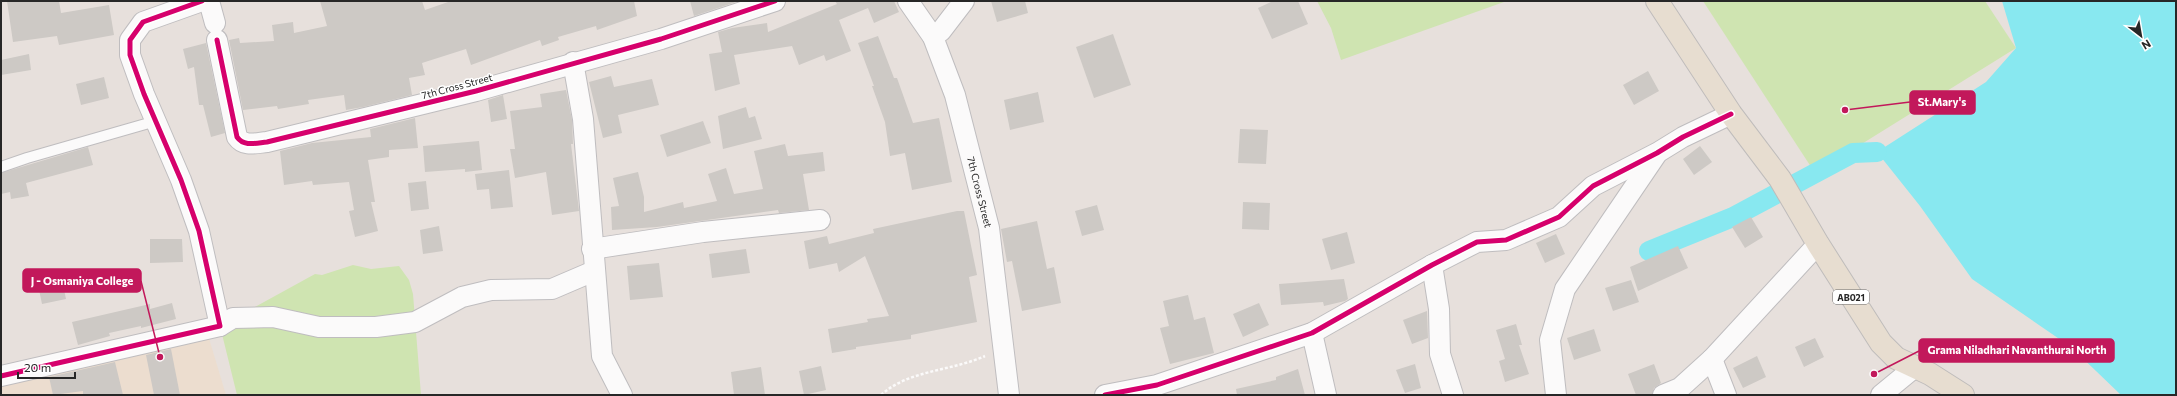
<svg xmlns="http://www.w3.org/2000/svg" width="2177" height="396" viewBox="0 0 2177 396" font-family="Commissioner,sans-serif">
	<rect width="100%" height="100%" fill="#e7e0dc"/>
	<!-- education -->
	<polygon fill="#ecddcf" points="208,335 226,395 1,395 1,379"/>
	<!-- green -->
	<g fill="#cfe4b1">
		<polygon points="1317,1 1504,1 1504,2 1341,60 1331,28"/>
		<polygon points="1703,1 1985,1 2016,48 1815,173"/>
		<polygon points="353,265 371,269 399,266 409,280 413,294 421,395 237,395 220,326 315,274 322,275"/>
	</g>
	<!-- water -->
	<polygon fill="#88e8f0" points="2002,1 2176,1 2176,395 2121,395 2071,347 1972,279 1920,206 1877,152 1986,82 2016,48"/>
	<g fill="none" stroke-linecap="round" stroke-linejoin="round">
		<!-- canal -->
		<polyline stroke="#88e8f0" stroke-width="20" points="1649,251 1733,217 1853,153 1877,152"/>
	</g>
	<!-- building -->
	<g fill="#cdc9c5">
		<polygon points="7,1 59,1 61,13 109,5 114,35 59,45 57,36 13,42"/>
		<polygon points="320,1 422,1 425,10 451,1 634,1 637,16 597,30 596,26 558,37 559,40 542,46 540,40 471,65 466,49 422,63 425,75 409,78 412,95 363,107 346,110 344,95 308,100 309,104 278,109 277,106 243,110 229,40 239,38 240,43 274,41 272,25 293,22 294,33 327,26"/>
		<polygon points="690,1 739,1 694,16"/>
		<polygon points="835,1 894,1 899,12 874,23 868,8 839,20 851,51 826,61 824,55 799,65 792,46 734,55 740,84 715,91 709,54 722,52 718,32 732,28 767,23 768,32 837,4"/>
		<polygon points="991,1 1025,1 1028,13 997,22"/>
		<polygon points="1273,1 1298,1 1308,24 1272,39 1258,8"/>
		<polygon points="1113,34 1131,85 1094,98 1076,47"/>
		<polygon points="878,36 894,78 897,78 913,123 939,118 952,182 912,190 905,153 890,156 885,122 872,86 874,86 858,43"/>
		<polygon points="206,43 225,133 211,137 203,105 199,105 194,67 188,69 183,49"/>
		<polygon points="29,54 31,70 1,75 1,60"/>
		<polygon points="1648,71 1659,91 1634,105 1623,85"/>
		<polygon points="611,76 614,87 652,79 659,105 618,115 622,133 603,138 589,82"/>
		<polygon points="104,77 109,98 81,105 76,84"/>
		<polygon points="566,90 572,120 573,144 571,144 579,211 552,215 546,172 515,178 510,149 515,149 510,111 542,107 540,94"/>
		<polygon points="1038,92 1044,122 1010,130 1004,100"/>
		<polygon points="503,95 507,119 491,122 488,100"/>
		<polygon points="746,107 749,118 755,116 762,139 723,149 718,116"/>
		<polygon points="415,118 418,148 389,150 389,157 368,160 375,202 371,202 378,231 355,237 349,211 354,210 349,182 313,185 312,181 284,185 280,151 312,143 371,137 370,129"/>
		<polygon points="703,121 711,143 667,157 660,135"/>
		<polygon points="1240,129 1268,130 1266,164 1238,163"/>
		<polygon points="479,141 482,170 465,172 465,169 425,172 423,146"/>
		<polygon points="785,144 788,156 823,152 825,171 803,174 809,210 779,213 778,210 657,227 612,230 611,207 619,206 613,178 638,172 644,197 644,212 683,202 684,208 717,201 708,174 726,168 734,194 763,189 754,151"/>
		<polygon points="1700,146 1712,162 1694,175 1683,159"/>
		<polygon points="88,147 93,165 26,183 29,196 11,199 10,192 1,194 1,173"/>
		<polygon points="509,170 513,207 491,209 489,189 477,190 475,174"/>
		<polygon points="426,181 429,209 411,211 408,183"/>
		<polygon points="1243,202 1270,203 1269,230 1242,229"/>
		<polygon points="1097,205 1104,230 1082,236 1075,211"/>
		<polygon points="957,211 964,211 977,275 969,277 977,322 911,335 911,339 856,347 856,349 832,353 828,329 868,322 867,319 889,316 865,256 839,272 837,263 809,269 804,241 827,236 829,244 874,233 873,229"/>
		<polygon points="1751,217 1763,237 1745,248 1732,227"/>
		<polygon points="1037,221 1047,269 1054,267 1061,303 1022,311 1012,261 1007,262 1001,229"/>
		<polygon points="439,226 443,251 423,254 420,230"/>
		<polygon points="1347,232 1355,263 1331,270 1322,239"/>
		<polygon points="1556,234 1565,254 1545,263 1536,243"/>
		<polygon points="150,239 182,239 183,262 150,263"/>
		<polygon points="1678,246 1688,268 1638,291 1630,267"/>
		<polygon points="746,249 750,273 712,278 709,254"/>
		<polygon points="659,263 663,297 630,300 627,266"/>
		<polygon points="61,275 66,299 42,304 37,280"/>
		<polygon points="1344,279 1348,299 1345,301 1324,306 1323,302 1281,305 1279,284"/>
		<polygon points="1631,280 1639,302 1613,311 1605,288"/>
		<polygon points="1188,295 1194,320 1205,317 1214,353 1170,364 1160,328 1169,326 1163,301"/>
		<polygon points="172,303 176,319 141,328 141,326 109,333 110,336 78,345 72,322 150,304 150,309"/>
		<polygon points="1259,303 1269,325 1243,337 1233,314"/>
		<polygon points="1427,311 1428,338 1412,344 1403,320"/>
		<polygon points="1516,324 1522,345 1519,345 1529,374 1505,382 1499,361 1505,359 1496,330"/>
		<polygon points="1594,329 1601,351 1574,360 1567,338"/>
		<polygon points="1815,338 1824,357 1804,367 1795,347"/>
		<polygon points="171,349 180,395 154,395 146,355"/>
		<polygon points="1757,356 1766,377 1743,388 1733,368"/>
		<polygon points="115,362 123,395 83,395 83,391 53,395 49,377"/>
		<polygon points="1415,364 1421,388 1405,393 1396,370"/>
		<polygon points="1654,364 1661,383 1654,388 1652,395 1636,395 1628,374"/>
		<polygon points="821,366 826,390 804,395 799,371"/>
		<polygon points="761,367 765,395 734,395 731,372"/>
		<polygon points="1298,369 1305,395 1237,395 1236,389 1276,380 1276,377"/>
	</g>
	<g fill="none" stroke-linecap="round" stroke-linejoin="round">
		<!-- lane casing -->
		<g stroke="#bfbdbf" stroke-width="12">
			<polyline id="lane" points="1,167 27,158 156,121"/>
		</g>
		<!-- street casing -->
		<g stroke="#bfbdbf" stroke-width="22">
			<g id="street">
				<polyline points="209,1 215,23"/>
				<path id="s1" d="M 908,1 L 933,37 L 955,95 L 989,228 L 1009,395"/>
				<polyline points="933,37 941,31 964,1"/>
				<path d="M 217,40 L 237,137 C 244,147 256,143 267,142 L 476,91 L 661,39 L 775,1"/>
				<polyline points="573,62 583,119 602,356 622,395"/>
				<polyline points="592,249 703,232 820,220"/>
				<polyline points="1432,265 1439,309 1440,354 1453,395"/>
				<polyline points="220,326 233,318 273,317 319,327 376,327 415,322 462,297 491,290 552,289 594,271"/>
				<polyline points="1312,333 1326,395"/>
				<polyline points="1712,359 1726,395"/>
				<polyline points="1,376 220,326 199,231 181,180 144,94 130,55 130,40 143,22 202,1"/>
				<polyline points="1105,395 1157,385 1312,333 1432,265 1477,242 1506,240 1559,217 1593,186 1657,153 1683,137 1731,114"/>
				<polyline points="1556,395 1550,340 1565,289 1656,155"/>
				<polyline points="1663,395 1680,388 1712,359 1818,244"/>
				<polyline points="1881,395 1915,367"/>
			</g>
		</g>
		<!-- primary casing -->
		<g stroke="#bfbcbb" stroke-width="24">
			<polyline id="primary" points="1657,1 1731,114 1780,179 1818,244 1881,343 1896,358 1930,374 1963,395"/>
		</g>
		<!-- path -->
		<path stroke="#fbfafa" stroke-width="2.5" stroke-dasharray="3 2" stroke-linecap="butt" d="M 881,395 C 908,370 952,371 985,356"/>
		<!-- lane -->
		<use href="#lane" stroke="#fbfafa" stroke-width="10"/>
		<!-- street -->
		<use href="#street" stroke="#fbfafa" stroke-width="20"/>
		<!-- primary -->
		<use href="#primary" stroke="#e7ddd0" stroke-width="22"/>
		<!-- cycleway casing -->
		<g stroke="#fff" stroke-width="8">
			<g id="cycleway">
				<path d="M 217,40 L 237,137 C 244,147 256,143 267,142 L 476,91 L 661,39 L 775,1"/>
				<polyline points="1,376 220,326 199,231 181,180 144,94 130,55 130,40 143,22 202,1"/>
				<polyline points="1105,395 1157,385 1312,333 1432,265 1477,242 1506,240 1559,217 1593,186 1657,153 1683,137 1731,114"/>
			</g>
		</g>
		<!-- cycleway -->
		<use href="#cycleway" stroke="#d6006c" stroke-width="5"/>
	</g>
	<g text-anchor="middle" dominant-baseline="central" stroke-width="3" stroke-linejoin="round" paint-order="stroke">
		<!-- shield labels -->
		<rect fill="#fff" stroke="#686868" stroke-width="1" x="1833" y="290" width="36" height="14" rx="3"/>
		<g font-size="9" font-weight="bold" fill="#272727">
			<text x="1851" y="297">AB021</text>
		</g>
		<!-- street labels -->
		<g font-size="10" fill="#272727" stroke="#fff">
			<text transform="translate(457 86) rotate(-15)">7th Cross Street</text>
			<text stroke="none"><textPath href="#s1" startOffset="206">7th Cross Street</textPath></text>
		</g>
	</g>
	<!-- callouts -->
	<path fill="none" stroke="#c2185b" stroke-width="1.5" d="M1845 110L1910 102M160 357L141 281M1874 374L1919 351"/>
	<g fill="#c2185b" stroke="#fff" stroke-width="1.5">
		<circle cx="1845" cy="110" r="4"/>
		<circle cx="160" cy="357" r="4"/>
		<circle cx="1874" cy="374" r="4"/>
	</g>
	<g fill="#c2185b" stroke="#c2185b" stroke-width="1.5">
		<rect x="1910" y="91" width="65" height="23" rx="4"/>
		<rect x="23" y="269" width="118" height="23" rx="4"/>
		<rect x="1919" y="339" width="195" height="23" rx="4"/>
	</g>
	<g font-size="11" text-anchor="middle" font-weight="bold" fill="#fff">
		<text x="1942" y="106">St.Mary's</text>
		<text x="82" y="285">J - Osmaniya College</text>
		<text x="2017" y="354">Grama Niladhari Navanthurai North</text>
	</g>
	<!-- border -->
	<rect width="2177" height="396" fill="none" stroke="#272727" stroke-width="4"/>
	<!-- north arrow -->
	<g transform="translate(2141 36) rotate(149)" stroke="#ffffff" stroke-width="3" paint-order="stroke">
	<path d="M0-3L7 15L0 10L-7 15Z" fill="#272727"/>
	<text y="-6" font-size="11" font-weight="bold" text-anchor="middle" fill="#272727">N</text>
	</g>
	<!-- scale -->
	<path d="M18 372v6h57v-6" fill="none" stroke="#272727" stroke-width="2"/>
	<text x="24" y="372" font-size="12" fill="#272727" stroke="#ffffff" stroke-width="3" paint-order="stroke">20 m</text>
</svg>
